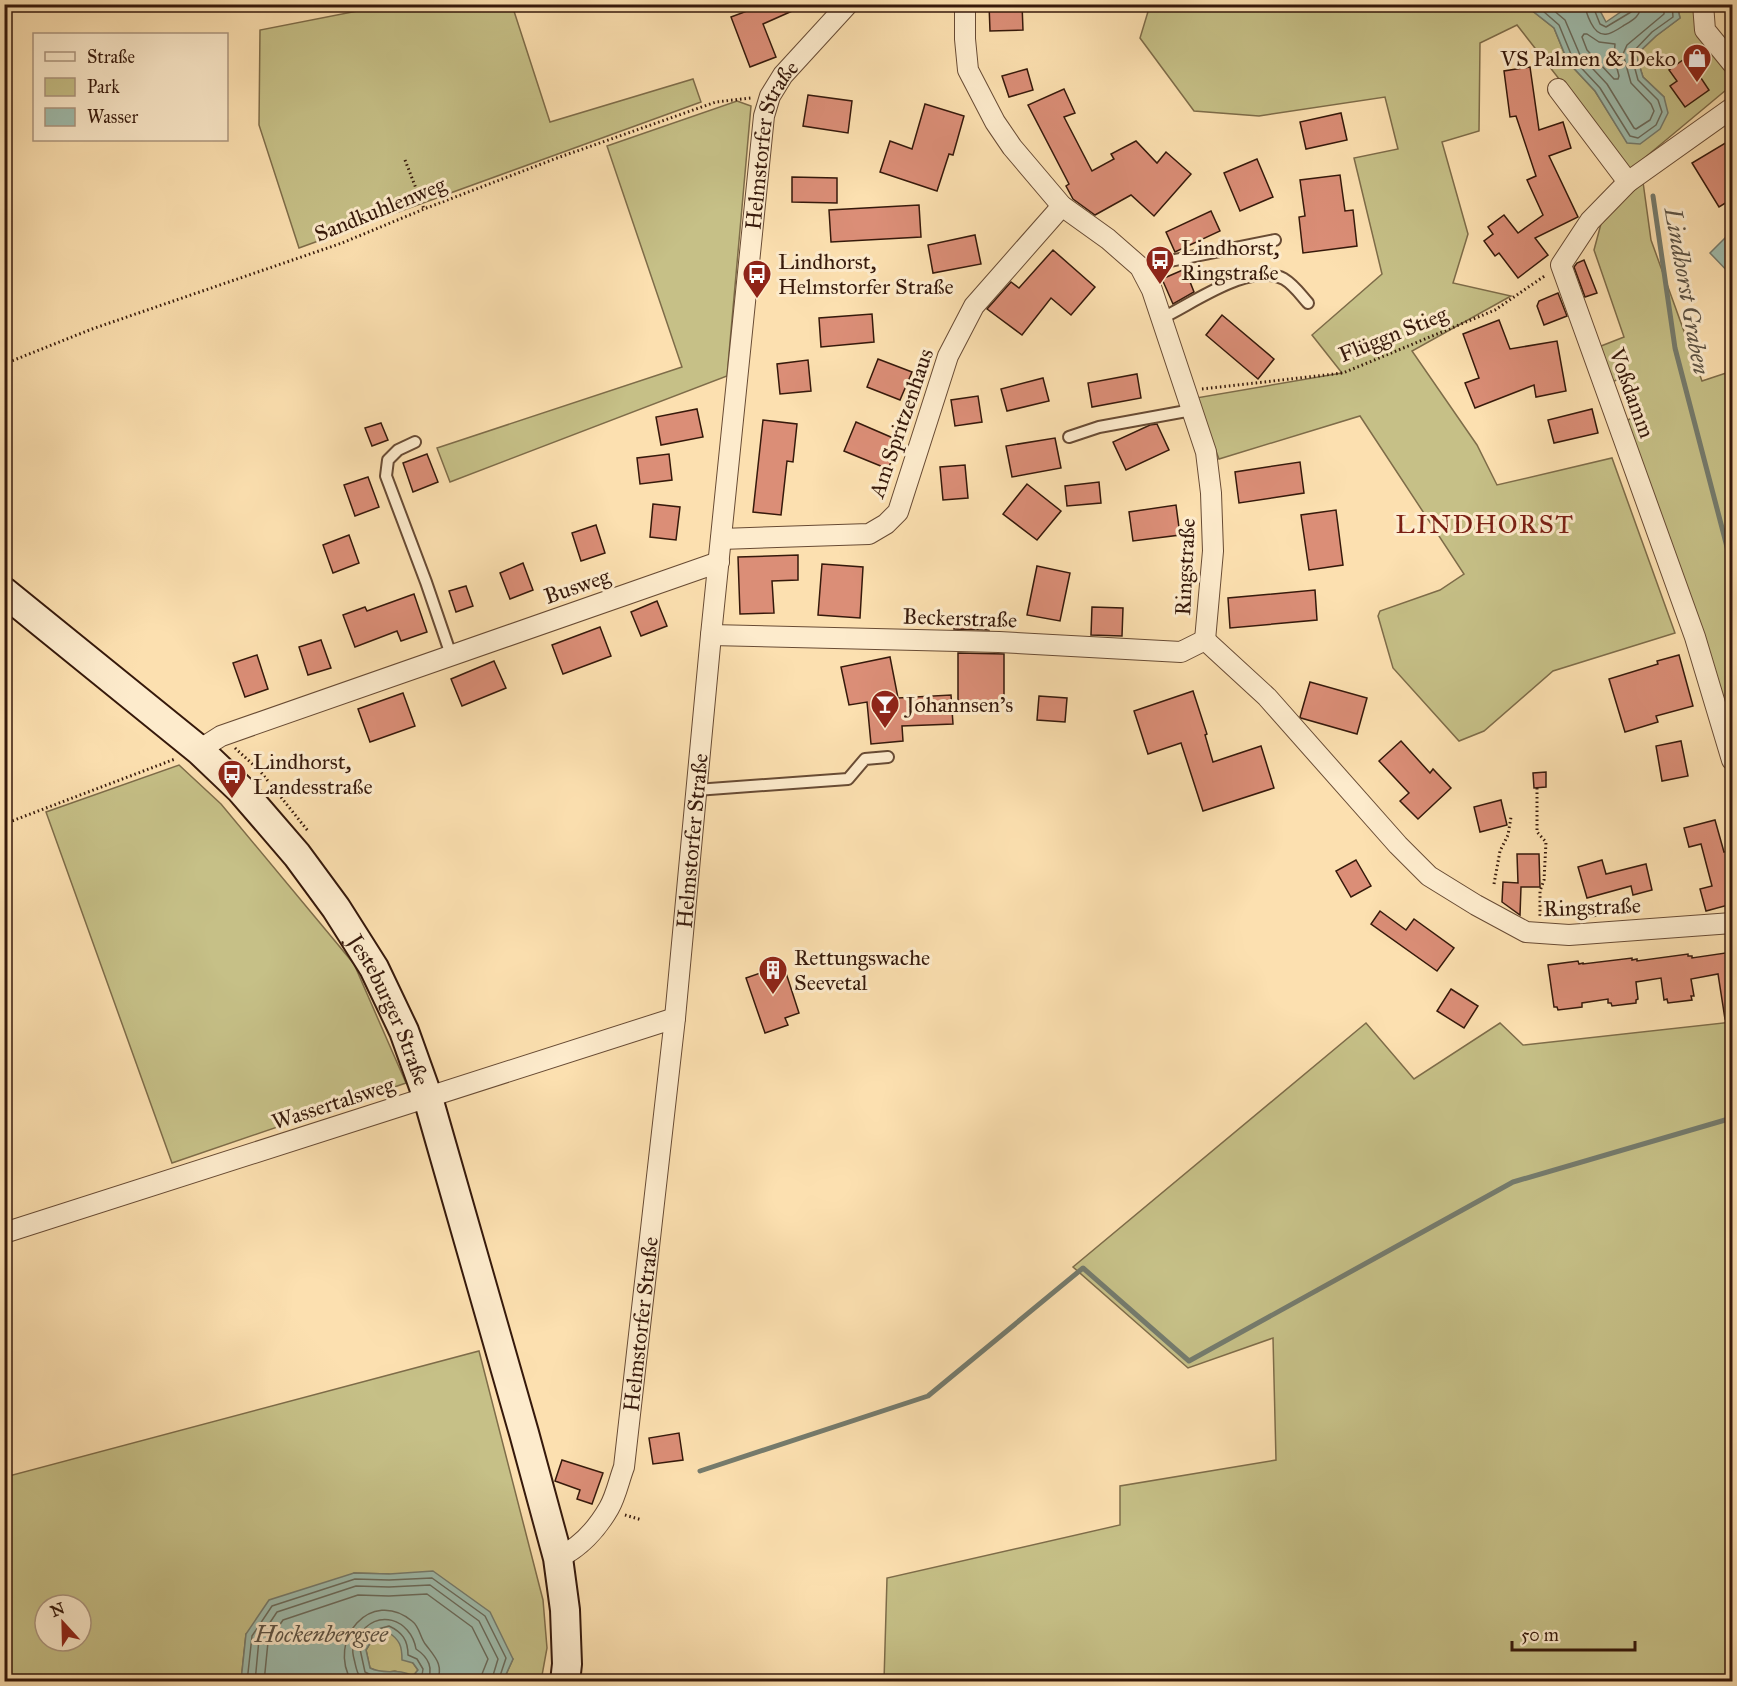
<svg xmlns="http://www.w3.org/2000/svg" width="1737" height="1686" viewBox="0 0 1737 1686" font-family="'IM FELL Great Primer',serif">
	<rect width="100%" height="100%" fill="#fce0b0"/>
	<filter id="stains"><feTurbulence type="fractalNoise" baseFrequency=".00333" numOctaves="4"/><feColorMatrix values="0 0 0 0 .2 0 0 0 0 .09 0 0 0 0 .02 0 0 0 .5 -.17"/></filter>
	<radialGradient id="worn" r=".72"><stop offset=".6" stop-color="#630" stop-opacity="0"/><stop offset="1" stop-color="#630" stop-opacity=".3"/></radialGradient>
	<!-- green -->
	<g fill="#c6c087" stroke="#7e6c49" stroke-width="1.5" fill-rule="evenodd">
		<polygon points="388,5 512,5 550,122 693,79 701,102 299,248 259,125 260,30"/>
		<polygon points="1150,5 1525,5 1554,28 1568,62 1595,91 1627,142 1664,97 1643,77 1636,55 1656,36 1680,18 1677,5 1694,5 1696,34 1732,77 1732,85 1630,170 1517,25 1480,43 1479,131 1442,142 1468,234 1453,283 1511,296 1412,351 1477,445 1497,485 1612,458 1675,633 1553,671 1484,731 1459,741 1393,668 1378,616 1380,611 1440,590 1464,574 1360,416 1219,459 1196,398 1342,373 1312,335 1382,274 1354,158 1398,149 1385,97 1259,116 1194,111 1140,38"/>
		<polygon points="737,101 751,106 727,376 450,482 437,448 682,367 607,146"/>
		<polygon points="1643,182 1651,240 1702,381 1732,371 1732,740 1624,422 1636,416 1622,378 1609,383 1596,348 1624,337 1594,250 1602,220"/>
		<polygon points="179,765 221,804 354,964 406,1083 172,1163 46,812"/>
		<polygon points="1732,1022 1732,1681 884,1681 887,1578 1120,1525 1120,1486 1276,1460 1273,1338 1188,1368 1073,1267 1366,1023 1414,1079 1500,1023 1523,1045"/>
		<path d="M 479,1351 L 543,1600 L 547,1648 L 541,1681 L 503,1681 L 513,1659 L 389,1574 L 354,1573 L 246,1634 L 241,1681 L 5,1682 L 5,1477 ZM 45,1605 L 81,1605 L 81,1641 L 45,1641 Z"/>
		<polygon points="388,1632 398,1638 402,1648 418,1670 413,1676 395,1671 381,1673 370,1668 366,1650 375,1635"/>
	</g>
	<!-- water -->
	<g fill="#9fbdae" stroke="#757b6d" stroke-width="1.5" fill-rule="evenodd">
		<polygon points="1525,5 1597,5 1606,22 1631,5 1677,5 1680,18 1656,36 1636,55 1643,77 1664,97 1668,113 1660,129 1640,144 1627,143 1595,91 1568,62 1554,28"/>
		<polygon points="1732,231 1732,276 1710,253"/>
		<path d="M 433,1571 L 490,1612 L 513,1659 L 503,1681 L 241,1681 L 246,1634 L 269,1600 L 354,1573 L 389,1574 ZM 388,1632 C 400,1640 402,1646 402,1660 L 413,1663 L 418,1670 L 413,1676 C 396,1667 387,1676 370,1668 L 366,1650 L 375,1635 Z"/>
	</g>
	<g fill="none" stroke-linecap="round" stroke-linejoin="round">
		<!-- shore -->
		<g stroke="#6a6b5c" stroke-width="1.5">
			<polyline points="1535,4 1559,25 1573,59 1600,88 1630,136 1638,138 1656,125 1662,112 1658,100 1638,80 1631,54 1652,32 1673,17 1672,4"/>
			<polyline points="1546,4 1565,20 1580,55 1607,84 1634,128 1636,129 1650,120 1654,111 1651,104 1631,83 1623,54 1627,45 1664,14 1664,4"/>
			<path d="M 1585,4 C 1585,11 1588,17 1591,23 C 1600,41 1611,34 1623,26 C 1633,20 1641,16 1641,4"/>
			<polyline points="1592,4 1600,24 1606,27 1631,12 1634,4"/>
			<polygon points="1584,34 1587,34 1599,42 1615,44 1614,57 1619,76 1618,79 1614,79 1587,50 1582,37"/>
			<polyline points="247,1682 252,1636 272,1606 355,1579 389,1580 432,1578 485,1616 506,1658 498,1682"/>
			<polyline points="255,1682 259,1639 277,1612 356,1586 389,1587 430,1585 479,1621 498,1659 491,1682"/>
			<polyline points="264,1682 268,1642 283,1620 358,1595 389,1596 427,1594 472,1627 488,1659 482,1674 482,1682"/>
			<path d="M 352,1682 C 326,1640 371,1587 412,1621 C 420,1627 420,1638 426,1645 C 435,1657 444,1665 437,1682"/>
			<path d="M 367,1682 C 358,1677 357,1672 355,1663 C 354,1658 352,1653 353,1649 C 353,1644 357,1640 359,1636 C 376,1607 411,1619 416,1649 C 428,1657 435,1669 426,1682"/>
			<path d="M 413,1682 L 403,1677 L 379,1679 L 365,1672 L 360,1649 L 371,1631 L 389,1626 C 402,1632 408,1640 408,1655 L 417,1659 L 423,1669 C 423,1675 419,1680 413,1682"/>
		</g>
		<!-- stream -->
		<g stroke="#757b6d" stroke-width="5">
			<polyline points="1653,196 1675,348 1732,566"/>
			<polyline points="700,1471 928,1396 1083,1268 1189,1361 1513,1182 1732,1118"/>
		</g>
	</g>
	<!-- building -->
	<g fill="#db8e77" stroke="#36190b" stroke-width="1.5">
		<polygon points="766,4 808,4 763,24 776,57 750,67 731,17"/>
		<polygon points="989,4 1022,4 1023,30 990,31"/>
		<polygon points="1687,57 1709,90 1685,107 1670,86 1677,81 1669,70"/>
		<polygon points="1530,67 1539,130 1563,122 1571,148 1549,156 1578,217 1535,238 1548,255 1518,278 1499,253 1495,256 1484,241 1493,234 1488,227 1504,215 1518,233 1543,215 1527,180 1536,176 1516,116 1510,117 1504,71"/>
		<polygon points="1027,69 1033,90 1009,97 1002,76"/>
		<polygon points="1064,89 1075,113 1064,117 1092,171 1114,159 1111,154 1136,141 1157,163 1166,152 1191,174 1154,216 1131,195 1095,215 1073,199 1066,186 1069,184 1028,105"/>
		<polygon points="808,95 852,101 848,133 803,126"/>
		<polygon points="925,104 964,116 953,155 949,154 937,191 880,172 890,141 912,149"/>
		<polygon points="1341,113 1347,140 1306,149 1300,122"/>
		<polygon points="1732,139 1732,199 1719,207 1692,163"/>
		<polygon points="1257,159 1273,197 1240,211 1224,173"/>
		<polygon points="1340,175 1345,211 1353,210 1357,246 1303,253 1299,217 1305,216 1300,180"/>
		<polygon points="792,177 837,178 837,203 792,202"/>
		<polygon points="919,205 921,237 831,242 829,210"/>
		<polygon points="1211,211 1220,231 1175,252 1166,232"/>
		<polygon points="975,235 981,264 933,273 928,245"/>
		<polygon points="1053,250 1095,287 1071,315 1051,298 1022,335 987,309 1011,282 1019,288"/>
		<polygon points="1584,260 1597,293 1585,297 1574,267 1577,263"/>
		<polygon points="1185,269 1194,292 1173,304 1162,279"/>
		<polygon points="1558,293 1567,316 1544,325 1537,306 1539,301"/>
		<polygon points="872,314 874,342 821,347 819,318"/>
		<polygon points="1222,315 1274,359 1258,379 1206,335"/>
		<polygon points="1499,320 1510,349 1557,341 1566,391 1536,397 1534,385 1475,408 1465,383 1479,378 1463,334"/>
		<polygon points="878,359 912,372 900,400 867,387"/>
		<polygon points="808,360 811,391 780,394 777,364"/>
		<polygon points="1137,374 1141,398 1092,407 1088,383"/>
		<polygon points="1043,378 1049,401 1007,411 1001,389"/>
		<polygon points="978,396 982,422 955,426 951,400"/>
		<polygon points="697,409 703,437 661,445 656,417"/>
		<polygon points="1592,409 1598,433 1554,443 1548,420"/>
		<polygon points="763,420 797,424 793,462 787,461 781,515 753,512"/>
		<polygon points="856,422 900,441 888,469 844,451"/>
		<polygon points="381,423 388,440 372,446 365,428"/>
		<polygon points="1157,424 1169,450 1126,470 1113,442 1150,425"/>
		<polygon points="1055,438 1061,468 1012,477 1006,446"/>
		<polygon points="427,454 438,482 413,492 403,463"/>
		<polygon points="669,454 672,480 640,484 637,458"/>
		<polygon points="1300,462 1304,493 1239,503 1235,472"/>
		<polygon points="965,465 968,498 943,500 940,467"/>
		<polygon points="368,477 379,507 355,516 344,485"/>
		<polygon points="1099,482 1101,503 1067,506 1065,486"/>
		<polygon points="1027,484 1061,511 1037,540 1003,514"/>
		<polygon points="653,504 680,507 676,540 650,537"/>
		<polygon points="1176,505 1180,535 1133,541 1129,512"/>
		<polygon points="1336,510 1343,565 1309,570 1301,515"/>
		<polygon points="596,525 605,553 581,561 572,533"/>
		<polygon points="349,535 359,563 333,573 323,545"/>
		<polygon points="798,555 798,580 772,581 774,613 740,614 738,557"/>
		<polygon points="523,563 533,590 510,599 500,573"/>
		<polygon points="822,564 863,567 860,618 818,615"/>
		<polygon points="1037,566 1070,573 1060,621 1027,615"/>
		<polygon points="466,586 473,606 456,612 449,591"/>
		<polygon points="1315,590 1317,620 1230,628 1228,598"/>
		<polygon points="414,594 427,632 401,641 397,631 355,647 343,615 365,607 367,611"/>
		<polygon points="657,601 667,626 641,636 631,612"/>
		<polygon points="1092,607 1123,608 1122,636 1091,635"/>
		<polygon points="955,618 989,618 989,630 954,629"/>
		<polygon points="600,627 611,656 563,674 552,645"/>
		<polygon points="321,640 331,668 308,675 299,647"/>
		<polygon points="958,653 1004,654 1004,702 958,701"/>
		<polygon points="257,655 268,689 245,697 233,663"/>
		<polygon points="1679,655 1693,706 1656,716 1658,722 1625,732 1609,679 1658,664 1657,661"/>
		<polygon points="890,657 898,698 951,695 953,724 902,726 903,741 871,744 867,702 849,705 841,667"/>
		<polygon points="494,661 506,688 462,706 451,679"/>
		<polygon points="1310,682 1367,698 1357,734 1301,718 1300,717"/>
		<polygon points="1193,691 1207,734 1205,735 1213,762 1261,746 1274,788 1203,811 1181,743 1148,754 1134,711"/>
		<polygon points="403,693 415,726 370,742 358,709"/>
		<polygon points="1039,696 1067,698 1065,722 1037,720"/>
		<polygon points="1401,741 1430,773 1433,769 1451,788 1418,819 1400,801 1409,793 1379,761"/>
		<polygon points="1681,741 1688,776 1662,781 1656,746"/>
		<polygon points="1546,772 1546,787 1534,788 1533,773"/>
		<polygon points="1501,800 1507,825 1480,832 1474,807"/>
		<polygon points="1715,820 1724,852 1732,850 1732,904 1706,911 1700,889 1712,886 1701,844 1689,847 1684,828"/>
		<polygon points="1517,854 1539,854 1540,887 1521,887 1520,915 1502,902 1503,882 1518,883"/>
		<polygon points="1356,860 1371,886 1351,897 1336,871"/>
		<polygon points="1602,860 1606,874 1646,864 1652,890 1633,895 1631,886 1587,898 1578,867"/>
		<polygon points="1598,904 1599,916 1584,917 1583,905"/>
		<polygon points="1380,911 1406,930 1414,919 1454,948 1437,971 1371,924"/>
		<polygon points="1732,952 1732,1018 1725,1019 1718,974 1691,979 1694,996 1691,996 1692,1000 1668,1003 1667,999 1664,1000 1661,978 1636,982 1638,999 1636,1000 1636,1003 1612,1006 1611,1003 1608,1003 1608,999 1582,1003 1582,1007 1558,1010 1557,1007 1554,1007 1548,965 1578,961 1579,964 1583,963 1583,964 1632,958 1632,960 1637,959 1637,961 1688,954 1688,956 1692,956 1692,958"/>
		<polygon points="769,970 772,978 786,973 799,1013 785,1018 788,1025 765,1033 746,978"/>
		<polygon points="1451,989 1478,1006 1464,1028 1437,1011"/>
		<polygon points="679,1433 683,1460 653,1464 649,1438"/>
		<polygon points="562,1460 603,1473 592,1504 577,1499 580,1490 555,1481"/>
	</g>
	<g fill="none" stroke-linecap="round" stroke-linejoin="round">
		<!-- service casing -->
		<g stroke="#684b34" stroke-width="14">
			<g id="service">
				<polyline points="1140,267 1275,240"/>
				<path d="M 1162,318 C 1194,303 1250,261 1284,279 C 1294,285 1300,294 1308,303"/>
				<polyline points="1069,437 1099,427 1192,410"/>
				<polyline points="415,442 398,450 388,460 386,476 426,582 451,655"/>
				<polyline points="696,790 848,779 865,759 888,757"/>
			</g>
		</g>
		<!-- minor casing -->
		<g stroke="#684b34" stroke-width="22">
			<g id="minor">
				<polyline points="965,4 965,39 968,70 995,122 1012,147 1062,206 1108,239 1140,267 1152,290 1206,452 1211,493 1213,551 1205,640"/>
				<polyline points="1703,4 1705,30 1732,63"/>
				<polyline points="1558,89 1628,182"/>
				<polyline points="1732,108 1628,182 1590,221 1561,265 1695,637 1732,760"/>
				<polyline points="721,539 869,534 886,524 898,512 948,356 974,306 1062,206"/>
				<polyline points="711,635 999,642 1181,652 1205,640"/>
				<polyline points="1205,640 1267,697 1398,845 1429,876 1476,905 1526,932 1569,935 1732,923"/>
				<polyline points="199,750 221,736 719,562"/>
				<polyline points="4,1233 675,1018"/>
				<path id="s1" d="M 558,1558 C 579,1548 597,1529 609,1508 C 616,1496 619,1480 624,1467 L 675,1018 L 711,635 L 764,116 L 770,96 L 783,75 L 848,4"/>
			</g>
		</g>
		<!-- secondary casing -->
		<g stroke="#36190b" stroke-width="32">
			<g id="secondary">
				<path id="s2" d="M 4,592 L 199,750 L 241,790 L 297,855 L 336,908 L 374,968 L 404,1031 L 428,1098 L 524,1433 L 558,1558 L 565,1610 L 567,1664 L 565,1682"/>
			</g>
		</g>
		<!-- path -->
		<g stroke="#36190b" stroke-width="3" stroke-dasharray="1.5 3" stroke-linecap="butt">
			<polyline points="405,160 424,209"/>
			<polyline points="4,364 92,329 342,243 424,209 557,158 716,102 751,98"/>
			<polyline points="1202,389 1343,373 1495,310 1546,275"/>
			<polyline points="235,748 260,771 308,831"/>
			<polyline points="1537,788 1537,832 1546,842 1544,880 1540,891 1540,917"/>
			<polyline points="4,824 175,759"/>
			<polyline points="1494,884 1500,851 1508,835 1511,817"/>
			<polyline points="625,1515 642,1520"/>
		</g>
		<!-- service -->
		<use href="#service" stroke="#fdebcc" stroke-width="10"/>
		<!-- minor -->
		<use href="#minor" stroke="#fdebcc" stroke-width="20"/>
		<!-- secondary -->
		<use href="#secondary" stroke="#fdebcc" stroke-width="28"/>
	</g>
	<!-- icons -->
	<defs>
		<g id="shop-pin" transform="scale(1.5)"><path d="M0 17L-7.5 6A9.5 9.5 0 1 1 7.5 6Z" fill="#8f2418" stroke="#fdebcc"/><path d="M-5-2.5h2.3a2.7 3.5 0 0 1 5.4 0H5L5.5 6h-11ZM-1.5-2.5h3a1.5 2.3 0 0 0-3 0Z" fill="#fff"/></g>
		<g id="bus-pin" transform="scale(1.5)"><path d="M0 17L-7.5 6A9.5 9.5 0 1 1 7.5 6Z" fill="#8f2418" stroke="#fdebcc"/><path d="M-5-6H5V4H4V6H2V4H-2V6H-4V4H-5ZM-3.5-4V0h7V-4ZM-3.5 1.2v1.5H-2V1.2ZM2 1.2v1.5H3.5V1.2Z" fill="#fff"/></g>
		<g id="bar-pin" transform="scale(1.5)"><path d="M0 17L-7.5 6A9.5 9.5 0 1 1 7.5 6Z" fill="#8f2418" stroke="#fdebcc"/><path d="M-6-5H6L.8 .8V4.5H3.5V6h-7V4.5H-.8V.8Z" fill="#fff"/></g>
		<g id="building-pin" transform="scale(1.5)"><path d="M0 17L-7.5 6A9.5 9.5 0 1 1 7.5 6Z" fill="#8f2418" stroke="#fdebcc"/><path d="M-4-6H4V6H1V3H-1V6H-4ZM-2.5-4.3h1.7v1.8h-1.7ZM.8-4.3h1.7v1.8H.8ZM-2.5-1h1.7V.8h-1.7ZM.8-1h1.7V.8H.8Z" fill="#fff"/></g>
	</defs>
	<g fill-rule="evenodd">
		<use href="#shop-pin" x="1697" y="58"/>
		<use href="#bus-pin" x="1160" y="260"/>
		<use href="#bus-pin" x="757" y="274"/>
		<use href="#bar-pin" x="885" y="704"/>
		<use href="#bus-pin" x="232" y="774"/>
		<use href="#building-pin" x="773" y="970"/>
	</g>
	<g text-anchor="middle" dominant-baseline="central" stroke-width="6" stroke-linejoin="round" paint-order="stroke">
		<!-- poi labels -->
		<g font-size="22" fill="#36190b" stroke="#fdebcc" text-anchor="start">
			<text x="1676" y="58" text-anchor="end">VS Palmen &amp; Deko</text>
			<text x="1181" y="247">Lindhorst,<tspan x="1181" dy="25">Ringstraße</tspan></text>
			<text x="778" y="261">Lindhorst,<tspan x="778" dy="25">Helmstorfer Straße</tspan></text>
			<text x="906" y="704">Johannsen's</text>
			<text x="253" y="761">Lindhorst,<tspan x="253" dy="25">Landesstraße</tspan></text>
			<text x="794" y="957">Rettungswache<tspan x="794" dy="25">Seevetal</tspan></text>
		</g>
		<!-- street labels -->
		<g font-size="22" fill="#36190b" stroke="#fdebcc">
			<text stroke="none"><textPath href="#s1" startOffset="1448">Helmstorfer Straße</textPath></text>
			<text transform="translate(380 209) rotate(-22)">Sandkuhlenweg</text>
			<text transform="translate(1393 334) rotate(-22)">Flüggn Stieg</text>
			<text transform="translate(1632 393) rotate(70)">Voßdamm</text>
			<text transform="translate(901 423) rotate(-71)">Am Spritzenhaus</text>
			<text transform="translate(1185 567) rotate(-87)">Ringstraße</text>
			<text transform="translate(577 586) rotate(-19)">Busweg</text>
			<text transform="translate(960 618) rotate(2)">Beckerstraße</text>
			<text stroke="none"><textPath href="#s1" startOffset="746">Helmstorfer Straße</textPath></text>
			<text transform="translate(1592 907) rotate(-2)">Ringstraße</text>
			<text stroke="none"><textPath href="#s2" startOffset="576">Jesteburger Straße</textPath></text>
			<text transform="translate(333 1103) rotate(-18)">Wassertalsweg</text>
			<text stroke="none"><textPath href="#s1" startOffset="260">Helmstorfer Straße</textPath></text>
		</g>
		<!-- water labels -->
		<g font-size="24" font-style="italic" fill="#5b5244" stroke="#fdebcc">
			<text transform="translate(1687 291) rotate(80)">Lindhorst Graben</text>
			<text x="321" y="1634">Hockenbergsee</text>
		</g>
		<!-- quarter labels -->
		<g font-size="26" letter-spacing="1.5" fill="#7a1f14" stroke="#fdebcc">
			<text x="1485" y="524">LINDHORST</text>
		</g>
	</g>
	<!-- margin -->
	<rect width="1737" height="1686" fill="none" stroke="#fce0b0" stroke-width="24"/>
	<rect x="6" y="6" width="1725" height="1674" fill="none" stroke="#36190b" stroke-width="3"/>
	<rect x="12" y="12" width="1713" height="1662" fill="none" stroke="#36190b" stroke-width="1.5"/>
	<!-- legend -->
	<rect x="33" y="33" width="195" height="108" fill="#fdebcc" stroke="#ad977f" stroke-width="1.5"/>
	<rect x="45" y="52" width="30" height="9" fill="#fdebcc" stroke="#ad977f" stroke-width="1.5"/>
	<text x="87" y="63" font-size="18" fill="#36190b">Straße</text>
	<rect x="45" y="78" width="30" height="18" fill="#c6c087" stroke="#ad977f" stroke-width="1.5"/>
	<text x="87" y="93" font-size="18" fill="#36190b">Park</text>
	<rect x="45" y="108" width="30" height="18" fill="#9fbdae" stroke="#ad977f" stroke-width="1.5"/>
	<text x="87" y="123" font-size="18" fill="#36190b">Wasser</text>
	<!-- north arrow -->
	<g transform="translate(63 1623) rotate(338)"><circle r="28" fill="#fdebcc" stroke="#ad977f" stroke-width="1.5"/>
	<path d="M0-4.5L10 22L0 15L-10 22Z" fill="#8f2418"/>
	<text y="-9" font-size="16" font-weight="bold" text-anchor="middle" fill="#36190b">N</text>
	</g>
	<!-- scale -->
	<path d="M1512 1641v9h123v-9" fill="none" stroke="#36190b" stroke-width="3"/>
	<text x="1521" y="1641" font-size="18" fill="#36190b" stroke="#fdebcc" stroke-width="4.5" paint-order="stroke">50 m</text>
	<rect width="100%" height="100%" filter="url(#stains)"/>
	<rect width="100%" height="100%" fill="url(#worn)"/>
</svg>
